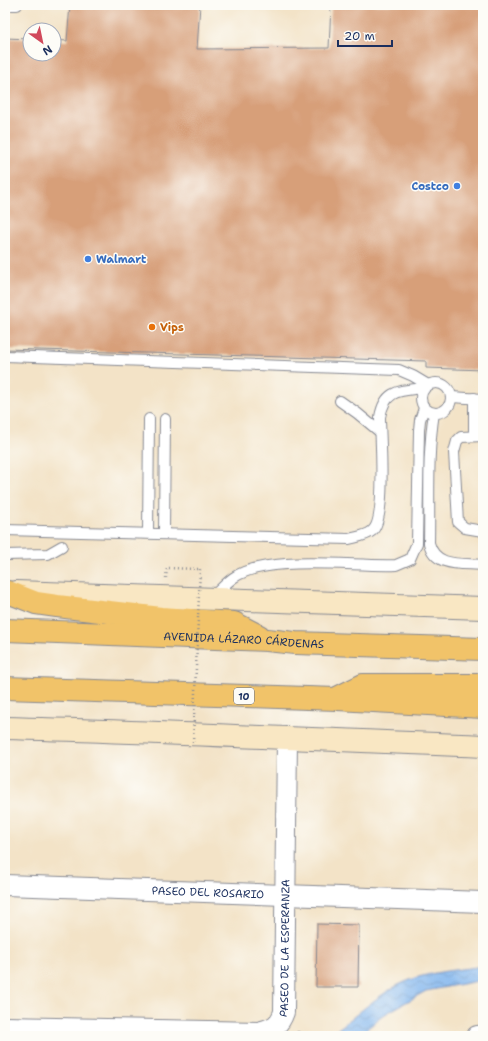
<svg xmlns="http://www.w3.org/2000/svg" width="488" height="1041" viewBox="0 0 488 1041" font-family="'Shantell Sans',sans-serif">
	<defs>
		<pattern id="water-waves" width="16" height="10" patternUnits="userSpaceOnUse"><rect width="16" height="10" fill="#81b5ee"/><path d="M0 5q4-4 8 0t8 0" fill="none" stroke="#6994c4"/></pattern>
	</defs>
	<rect width="100%" height="100%" fill="#fdfcf7"/>
	<filter id="ink" filterUnits="userSpaceOnUse"><feTurbulence type="fractalNoise" baseFrequency=".025" numOctaves="2"/><feDisplacementMap in="SourceGraphic" scale="8" xChannelSelector="R" yChannelSelector="G"/><feConvolveMatrix kernelMatrix="1 2 1 2 8 2 1 2 1" color-interpolation-filters="sRGB"/></filter>
	<filter id="wash" filterUnits="userSpaceOnUse"><feTurbulence type="fractalNoise" baseFrequency=".012" numOctaves="4" result="noise"/><feDisplacementMap in="SourceGraphic" scale="16" xChannelSelector="R" yChannelSelector="G"/><feGaussianBlur stdDeviation="0.9" result="paint"/><feColorMatrix in="noise" values="0 0 0 0 0 0 0 0 0 0 0 0 0 0 0 0 0 1.4 0 .05"/><feComposite in="paint" operator="in"/></filter>
	<g filter="url(#wash)">
		<rect width="100%" height="100%" fill="#f3e3c7"/>
		<!-- water -->
		<path fill="url(#water-waves)" stroke="#4e72a6" d="M 483,966 L 483,980 L 426,991 L 385,1014 L 358,1036 L 328,1036 C 354,1019 381,990 410,980 C 433,971 459,970 483,966 Z"/>
		<g id="blocks">
			<!-- building -->
			<g fill="#d79f79">
				<polygon points="70,5 200,5 197,49 329,48 331,5 483,5 483,370 426,368 426,361 5,349 5,38 30,39 30,54 54,54 54,40 67,41"/>
				<polygon points="317,924 359,925 358,987 316,987"/>
			</g>
		</g>
	</g>
	<g filter="url(#ink)">
		<use href="#blocks" fill-opacity="0" stroke="#878992" stroke-width="1"/>
		<g fill="none" stroke-linecap="round" stroke-linejoin="round">
			<!-- lane casing -->
			<g stroke="#878992" stroke-width="12">
				<g id="lane">
					<polyline points="9,5 17,5"/>
					<polyline points="5,356 399,370 413,376 428,385"/>
					<circle cx="436" cy="398" r="15"/>
					<polyline points="451,397 483,399"/>
					<polyline points="474,398 474,435"/>
					<polyline points="340,401 357,413 380,432"/>
					<path d="M 434,413 C 427,456 430,500 429,543 C 435,568 462,563 483,565"/>
					<polyline points="483,436 461,437 457,441 454,452 458,522 465,528 483,531"/>
					<path d="M 5,530 L 349,539 C 356,537 366,536 372,531 C 387,520 380,438 380,417 C 385,389 400,391 424,388"/>
					<polyline points="148,533 149,419"/>
					<polyline points="164,533 165,419"/>
					<polyline points="5,555 48,554 62,546"/>
					<path d="M 213,596 C 220,590 226,583 233,578 C 266,554 354,567 396,565 L 410,559 L 417,543 L 419,430 L 420,420 L 424,408"/>
				</g>
			</g>
			<!-- street casing -->
			<g stroke="#878992" stroke-width="22">
				<g id="street">
					<path id="s1" d="M 5,885 L 483,902"/>
					<path id="s2" d="M 5,1027 L 259,1032 C 272,1028 279,1027 284,1012 L 287,739"/>
					<polyline points="477,1036 483,1035"/>
				</g>
			</g>
			<!-- secondary casing -->
			<g stroke="#878992" stroke-width="24">
				<g id="secondary">
					<polyline points="16,592 483,608"/>
					<path d="M 5,728 C 164,732 324,740 483,746"/>
				</g>
			</g>
			<!-- highway casing -->
			<g stroke="#878992" stroke-width="24">
				<g id="highway">
					<polyline points="8,592 36,603 57,606 161,618 234,623 259,636"/>
					<path id="s3" d="M 5,630 L 267,640 L 295,643 L 483,649"/>
					<polyline points="5,688 337,699 483,707"/>
					<polyline points="339,697 363,685 483,685"/>
				</g>
			</g>
			<!-- path -->
			<g stroke="#878992" stroke-width="2.5" stroke-dasharray="1 3" stroke-linecap="butt">
				<polyline points="166,578 167,568 200,569"/>
				<polyline points="298,1036 298,1029"/>
			</g>
			<!-- lane -->
			<use href="#lane" stroke="#fff" stroke-width="10"/>
			<!-- street -->
			<use href="#street" stroke="#fff" stroke-width="20"/>
			<!-- secondary -->
			<use href="#secondary" stroke="#f9e7c3" stroke-width="22"/>
			<!-- highway -->
			<use href="#highway" stroke="#f1c369" stroke-width="22"/>
			<!-- path-bridge -->
			<polyline stroke="#878992" stroke-width="2.5" stroke-dasharray="1 3" stroke-linecap="butt" points="193,742 200,569"/>
		</g>
	</g>
	<!-- markers -->
	<g fill="#3f7fe0" stroke="#fdfcf7" stroke-width="1.5">
		<circle cx="457" cy="186" r="4"/>
		<circle cx="88" cy="259" r="4"/>
	</g>
	<circle fill="#e8710a" stroke="#fdfcf7" stroke-width="1.5" cx="152" cy="327" r="4"/>
	<g text-anchor="middle" dominant-baseline="central" stroke-width="3" stroke-linejoin="round" paint-order="stroke">
		<!-- shield labels -->
		<rect fill="#fdfcf7" stroke="#5f6c8c" stroke-width="1" x="234" y="688" width="20" height="16" rx="3"/>
		<g font-size="10" font-weight="bold" fill="#1b2f5e">
			<text x="244" y="696">10</text>
		</g>
		<!-- shop labels -->
		<g font-size="11" font-weight="bold" fill="#366cbe" stroke="#fdfcf7" text-anchor="end">
			<text x="449" y="186">Costco</text>
			<text x="96" y="259" text-anchor="start">Walmart</text>
		</g>
		<!-- food labels -->
		<g font-size="11" font-weight="bold" fill="#c56008" stroke="#fdfcf7" text-anchor="start">
			<text x="160" y="327">Vips</text>
		</g>
		<!-- street labels -->
		<g font-size="11" fill="#1b2f5e" stroke="#fdfcf7">
			<text stroke="none"><textPath href="#s3" startOffset="239">AVENIDA LÁZARO CÁRDENAS</textPath></text>
			<text stroke="none"><textPath href="#s1" startOffset="203">PASEO DEL ROSARIO</textPath></text>
			<text stroke="none"><textPath href="#s2" startOffset="352">PASEO DE LA ESPERANZA</textPath></text>
		</g>
	</g>
	<!-- margin -->
	<rect width="488" height="1041" fill="none" stroke="#fdfcf7" stroke-width="20"/>
	<!-- north arrow -->
	<g transform="translate(42 42) rotate(147)"><circle r="19" fill="#fdfcf7" stroke="#a3aaba"/>
	<path d="M0-3L7 15L0 10L-7 15Z" fill="#d1495b"/>
	<text y="-6" font-size="11" font-weight="bold" text-anchor="middle" fill="#1b2f5e">N</text>
	</g>
	<!-- scale -->
	<path d="M338 40v6h54v-6" fill="none" stroke="#1b2f5e" stroke-width="2"/>
	<text x="344" y="40" font-size="12" fill="#1b2f5e" stroke="#fdfcf7" stroke-width="3" paint-order="stroke">20 m</text>
</svg>
